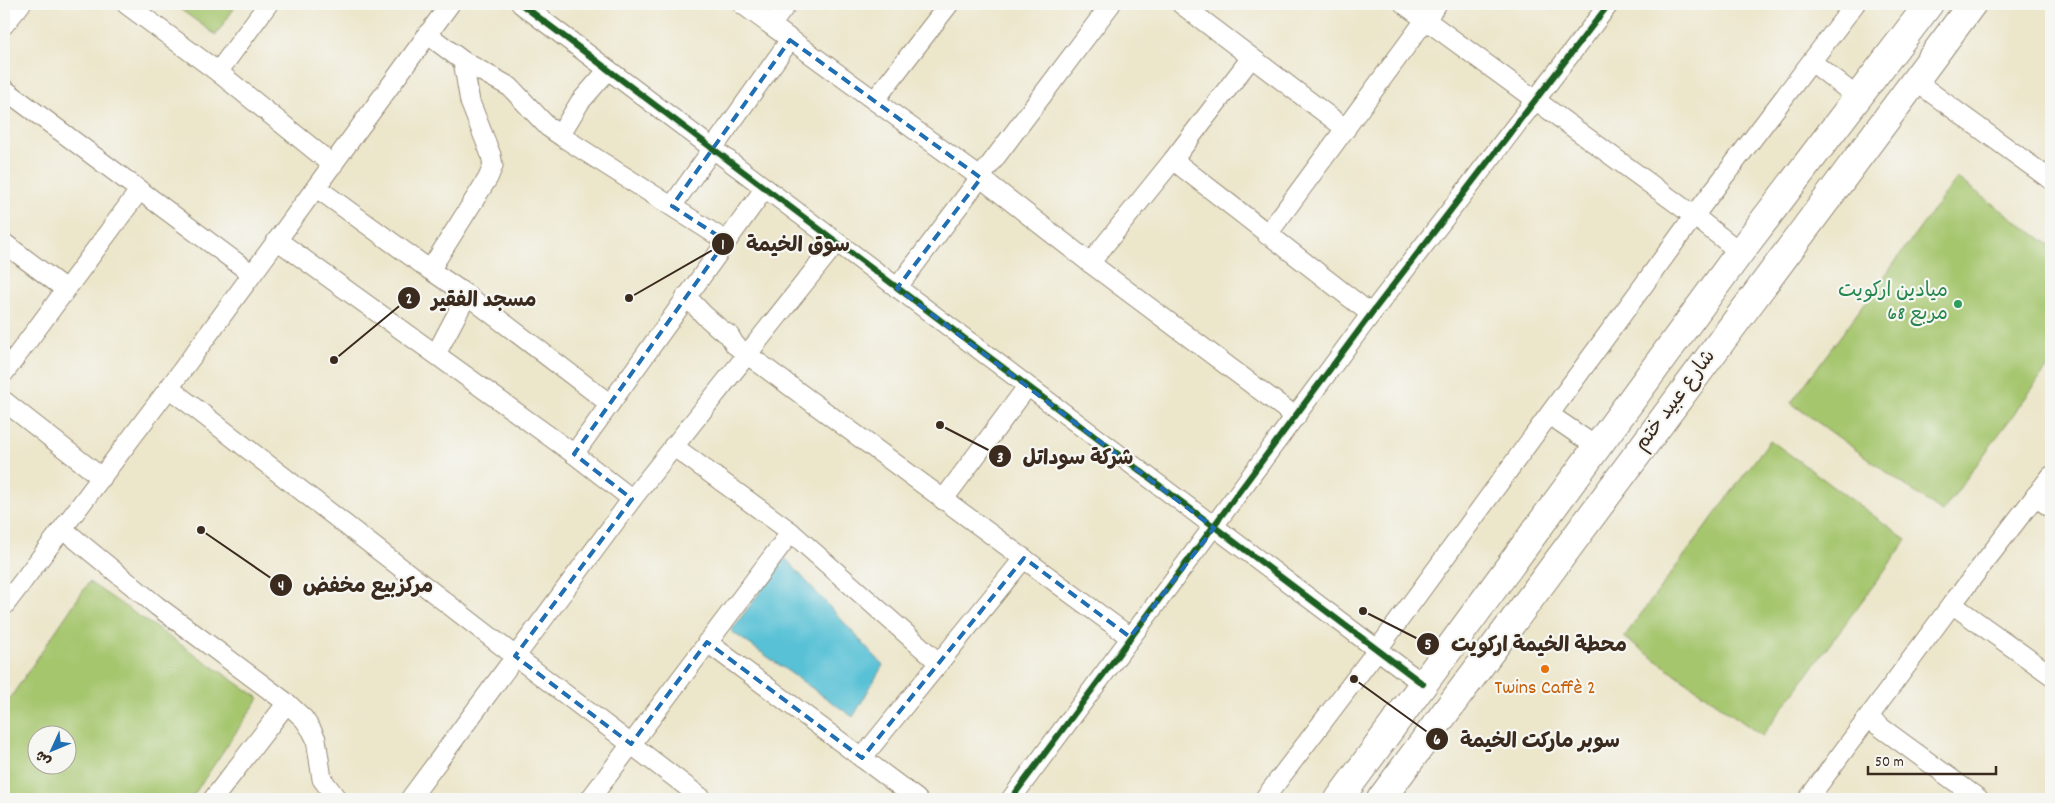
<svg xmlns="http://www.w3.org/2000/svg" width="2055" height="803" viewBox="0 0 2055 803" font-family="Dekko,'Playpen Sans Arabic',sans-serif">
	<rect width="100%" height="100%" fill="#f6f6f2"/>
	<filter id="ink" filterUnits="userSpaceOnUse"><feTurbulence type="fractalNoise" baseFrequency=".02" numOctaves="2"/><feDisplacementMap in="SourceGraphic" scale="10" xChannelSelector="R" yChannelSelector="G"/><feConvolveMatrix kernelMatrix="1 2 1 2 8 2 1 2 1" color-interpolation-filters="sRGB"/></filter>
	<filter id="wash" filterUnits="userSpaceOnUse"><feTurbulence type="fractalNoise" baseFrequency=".0096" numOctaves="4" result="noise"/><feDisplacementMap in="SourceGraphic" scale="20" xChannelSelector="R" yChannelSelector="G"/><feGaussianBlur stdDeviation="1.12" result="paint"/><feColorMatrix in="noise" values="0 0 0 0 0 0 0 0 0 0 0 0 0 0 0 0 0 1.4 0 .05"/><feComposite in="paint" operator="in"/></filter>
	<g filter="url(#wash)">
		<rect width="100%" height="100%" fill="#ece6cb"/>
		<!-- green -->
		<g fill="#a6c66e" stroke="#707846" fill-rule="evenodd">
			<polygon points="173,4 237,4 216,35"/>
			<polygon points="1957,178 2051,246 2051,363 1942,512 1791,403"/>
			<polygon points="1770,440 1907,540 1762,736 1624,637"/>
			<path d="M 89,582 L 259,698 L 191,799 L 4,799 L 4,707 ZM 38,736 L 68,736 L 68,766 L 38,766 Z"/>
		</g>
		<!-- water -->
		<polygon fill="#59c1d6" stroke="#4a767a" points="785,558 883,665 853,717 731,631"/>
	</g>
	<g filter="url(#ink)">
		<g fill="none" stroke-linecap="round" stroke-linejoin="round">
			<!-- street casing -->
			<g stroke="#948874" stroke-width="21">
				<g id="street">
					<polyline points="126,4 218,72 333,165"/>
					<polyline points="521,4 1423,684"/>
					<polyline points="742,4 981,178 1090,263 1296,417"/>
					<polyline points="1181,4 1346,129"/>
					<polyline points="1404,4 1694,216 1740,252"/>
					<polyline points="4,25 21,4"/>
					<polyline points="771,25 787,4"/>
					<polyline points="427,34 463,61 510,87 548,127 564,138 726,241"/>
					<polyline points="1812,62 1857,97"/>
					<polyline points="218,72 268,4"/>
					<polyline points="1915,81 2051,180"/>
					<polyline points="4,89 252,274"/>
					<polyline points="875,100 949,4"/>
					<polyline points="564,138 563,130 580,102 608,70"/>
					<polyline points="1173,160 1371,314"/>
					<polyline points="317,188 430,270 467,295 610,404"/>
					<polyline points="672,206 790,40"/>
					<polyline points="1267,235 1437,4"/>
					<polyline points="277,240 574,454 632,499"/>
					<polyline points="4,243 65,289"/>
					<polyline points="1090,263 1173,160 1251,58"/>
					<polyline points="430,270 488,178 493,166 491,155 470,102 463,61"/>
					<polyline points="897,288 1111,4"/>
					<polyline points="686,296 704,315 720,329 729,335 735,345 748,355 1130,637"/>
					<polyline points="436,354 467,295"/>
					<polyline points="4,373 139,191"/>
					<polyline points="169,388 515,656 703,799"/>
					<polyline points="4,401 102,478"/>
					<polyline points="1550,415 1598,448"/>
					<polyline points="673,446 791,532 938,662"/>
					<polyline points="574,454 765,188"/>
					<polyline points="2035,496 2051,508"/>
					<polyline points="943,500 1027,387"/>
					<polyline points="63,529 157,606 287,703 304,719 312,731 316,739 322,779 337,799"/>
					<polyline points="1952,604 2051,675"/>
					<polyline points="4,606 169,388 450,4"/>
					<polyline points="707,642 917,799"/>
					<polyline points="1868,718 1979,799"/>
					<polyline points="862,758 1024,558"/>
					<polyline points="213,799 287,703"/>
					<polyline points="410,799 632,499 836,243"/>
					<polyline points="590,799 791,532"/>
					<polyline points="1011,799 1371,314 1609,4"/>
					<polyline points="1264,799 1378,649 1694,216 1855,4"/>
					<polyline points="1808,799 1952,604 2051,476"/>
				</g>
			</g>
			<!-- primary casing -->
			<g stroke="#948874" stroke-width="30">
				<g id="primary">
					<polyline points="1339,799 1740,252 1929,4"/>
					<polyline points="1381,799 1972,4"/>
				</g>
			</g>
			<!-- street -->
			<use href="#street" stroke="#fff" stroke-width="19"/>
			<!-- primary -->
			<use href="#primary" stroke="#fff" stroke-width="28"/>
			<!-- cycleway casing -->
			<g stroke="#f6f6f2" stroke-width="9">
				<g id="cycleway">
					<polyline points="521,4 1423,684"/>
					<polyline points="1011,799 1371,314 1609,4"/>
				</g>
			</g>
			<!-- cycleway -->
			<use href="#cycleway" stroke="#1b5e20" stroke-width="6"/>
		</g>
	</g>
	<!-- marked area -->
	<path fill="none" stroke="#1f6fb2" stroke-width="4" stroke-dasharray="10 6" stroke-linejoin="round" d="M 790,40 L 981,178 L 897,288 L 1214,528 L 1130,637 L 1024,558 L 862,758 L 707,642 L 631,744 L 515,656 L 632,499 L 574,454 L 726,241 L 672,206 Z"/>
	<!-- markers -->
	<circle fill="#2e9e5b" stroke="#f6f6f2" stroke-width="2" cx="1958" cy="304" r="5"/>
	<circle fill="#e8710a" stroke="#f6f6f2" stroke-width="2" cx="1545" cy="669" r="5"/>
	<g text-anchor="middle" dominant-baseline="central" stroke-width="4.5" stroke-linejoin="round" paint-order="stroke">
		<!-- leisure labels -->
		<g font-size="20" fill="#27864d" stroke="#f6f6f2" text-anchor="end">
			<text x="1948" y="292">ميادين اركويت<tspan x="1948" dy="23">مربع 68</tspan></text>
		</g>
		<!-- street labels -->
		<g font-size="20" fill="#3b2a1e" stroke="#f6f6f2">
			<text transform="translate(1676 401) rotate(-53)">شارع عبيد ختم</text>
		</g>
		<!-- food labels -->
		<g font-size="20" fill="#c56008" stroke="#f6f6f2">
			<text x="1545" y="689">Twins Caffè 2</text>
		</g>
	</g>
	<!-- callouts -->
	<path fill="none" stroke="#3b2a1e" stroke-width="2" d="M629 298L723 244M334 360L409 298M940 425L1000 456M201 530L281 585M1363 611L1428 644M1354 679L1437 739"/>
	<g fill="#3b2a1e" stroke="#f6f6f2" stroke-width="2">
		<circle cx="629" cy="298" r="5"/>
		<circle cx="334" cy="360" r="5"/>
		<circle cx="940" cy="425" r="5"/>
		<circle cx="201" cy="530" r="5"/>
		<circle cx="1363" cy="611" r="5"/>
		<circle cx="1354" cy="679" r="5"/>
		<circle cx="723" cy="244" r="12"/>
		<circle cx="409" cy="298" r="12"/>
		<circle cx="1000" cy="456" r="12"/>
		<circle cx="281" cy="585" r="12"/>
		<circle cx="1428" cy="644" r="12"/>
		<circle cx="1437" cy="739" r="12"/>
	</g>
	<g font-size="15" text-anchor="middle" font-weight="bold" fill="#fff">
		<text x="723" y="249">1</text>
		<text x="409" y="303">2</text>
		<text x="1000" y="462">3</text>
		<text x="281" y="590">4</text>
		<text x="1428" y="649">5</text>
		<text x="1437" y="744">6</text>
	</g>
	<g font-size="21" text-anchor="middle" font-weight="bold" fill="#3b2a1e" stroke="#f6f6f2" stroke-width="4.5" stroke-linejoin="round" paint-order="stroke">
		<text x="798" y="251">سوق الخيمة</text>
		<text x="484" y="306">مسجد الفقير</text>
		<text x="1078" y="464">شركة سوداتل</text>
		<text x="368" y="592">مركزبيع مخفض</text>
		<text x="1539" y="651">محطة الخيمة اركويت</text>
		<text x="1540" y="747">سوبر ماركت الخيمة</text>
	</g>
	<!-- margin -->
	<rect width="2055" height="803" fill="none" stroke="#f6f6f2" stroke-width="20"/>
	<!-- north arrow -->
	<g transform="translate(52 750) rotate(226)"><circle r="24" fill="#f6f6f2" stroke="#aba49d"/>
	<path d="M0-4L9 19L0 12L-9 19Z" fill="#1f6fb2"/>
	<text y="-8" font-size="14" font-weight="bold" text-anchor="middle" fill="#3b2a1e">ش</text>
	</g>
	<!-- scale -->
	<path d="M1868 766v8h128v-8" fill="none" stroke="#3b2a1e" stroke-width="2.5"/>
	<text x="1875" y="766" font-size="15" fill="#3b2a1e" stroke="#f6f6f2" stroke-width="4" paint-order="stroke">50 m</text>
</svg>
